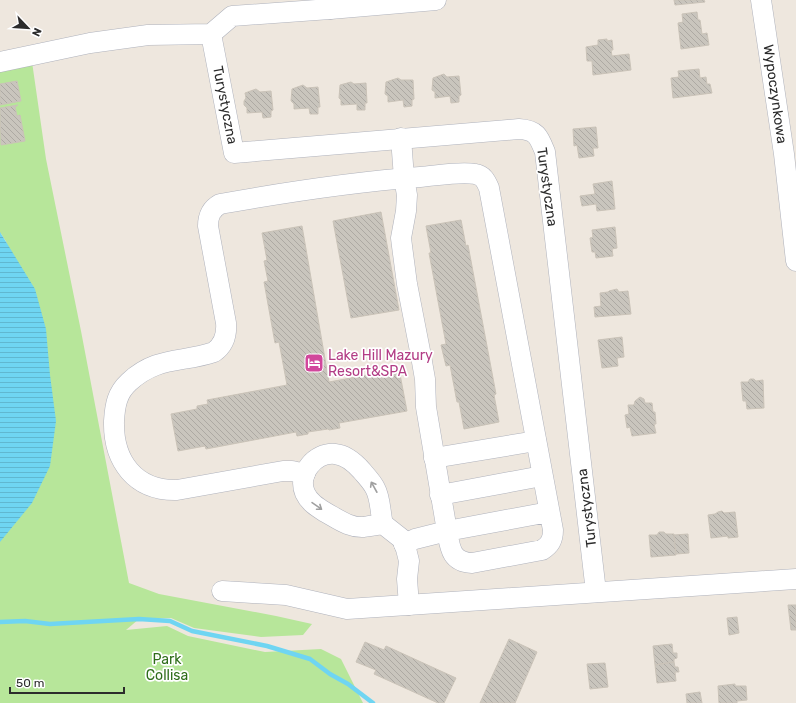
<svg xmlns="http://www.w3.org/2000/svg" width="796" height="703" viewBox="0 0 796 703" font-family="Rubik,sans-serif">
	<defs>
		<pattern id="water-rules" width="6" height="5" patternUnits="userSpaceOnUse"><rect width="6" height="5" fill="#6fd5f2"/><path d="M0 2.5h6" fill="none" stroke="#60b7d0"/></pattern>
		<pattern id="building-back-hatch" width="6" height="6" patternUnits="userSpaceOnUse"><rect width="6" height="6" fill="#c9c5bd"/><path d="M-1 5l2 2M0 0l6 6M5-1l2 2" fill="none" stroke="#ada9a3"/></pattern>
	</defs>
	<rect width="100%" height="100%" fill="#eee7de"/>
	<!-- park -->
	<polygon fill="#b7e69a" points="30,48 46,159 81,331 129,583 159,594 276,616 312,624 303,635 261,637 194,628 171,618 139,619 126,630 167,626 188,636 265,652 321,649 341,659 363,703 0,703 0,240 7,243 0,232 0,55"/>
	<!-- water -->
	<polygon fill="url(#water-rules)" points="0,232 35,289 46,329 50,375 56,421 50,466 32,503 0,542"/>
	<g fill="none" stroke-linecap="round" stroke-linejoin="round">
		<!-- stream -->
		<polyline stroke="#6fd5f2" stroke-width="4.5" points="0,622 25,621 50,624 139,619 170,621 192,631 267,646 310,659 330,674 348,684 373,703"/>
	</g>
	<!-- building -->
	<g fill="url(#building-back-hatch)" stroke="#cac3b8">
		<polygon points="674,0 704,0 705,2 675,5"/>
		<polygon points="697,12 698,20 700,20 702,34 707,33 709,45 681,49 678,23 683,22 682,14"/>
		<polygon points="607,39 607,41 612,40 613,50 611,50 612,56 629,54 631,70 593,75 592,61 587,61 586,47 598,45 598,40"/>
		<polygon points="699,69 700,78 706,77 707,84 710,84 712,93 673,98 671,78 679,77 678,71"/>
		<polygon points="444,74 447,77 459,76 461,95 459,96 459,102 451,103 450,96 435,98 435,92 432,90 433,78"/>
		<polygon points="398,78 401,80 413,80 414,99 412,100 412,106 404,107 403,100 388,102 388,96 385,94 386,82"/>
		<polygon points="17,81 21,101 0,105 0,84"/>
		<polygon points="351,82 354,84 366,83 367,103 365,103 365,110 357,110 357,104 341,105 341,100 339,98 340,85"/>
		<polygon points="303,85 307,88 318,87 320,107 318,107 318,114 310,114 309,108 294,109 294,104 291,101 292,89"/>
		<polygon points="256,89 260,92 271,91 273,110 271,111 271,117 263,118 262,112 247,113 247,108 244,105 244,101 246,98 245,93"/>
		<polygon points="18,105 15,107 17,116 20,115 25,141 1,145 0,108"/>
		<polygon points="596,127 598,148 593,148 594,156 579,158 577,145 574,146 573,129"/>
		<polygon points="612,181 615,209 597,211 596,204 582,206 580,196 595,194 593,184"/>
		<polygon points="381,212 399,310 351,318 333,221"/>
		<polygon points="461,220 466,246 468,245 496,394 494,395 499,422 464,429 459,402 457,402 450,365 446,366 441,345 446,344 429,253 431,253 426,226"/>
		<polygon points="302,226 329,382 399,369 407,411 339,423 340,428 329,430 328,429 308,432 308,434 297,436 296,432 206,449 205,446 178,451 171,414 197,409 197,406 208,404 207,400 287,385 279,342 275,343 264,282 268,281 264,261 267,260 262,233"/>
		<polygon points="615,227 617,248 612,249 613,256 596,258 595,252 592,252 590,238 593,237 592,230"/>
		<polygon points="617,289 619,292 628,291 631,314 595,317 594,307 601,306 600,293 608,292 609,291"/>
		<polygon points="622,337 624,357 617,358 618,366 602,368 598,340"/>
		<polygon points="750,379 754,379 756,381 763,380 764,408 747,409 746,401 743,401 741,382 748,382"/>
		<polygon points="640,397 644,399 645,403 652,403 653,412 655,412 656,424 654,424 656,433 632,436 630,427 627,428 625,415 629,414 628,405 634,405 635,401"/>
		<polygon points="722,511 724,513 735,512 738,537 728,538 728,536 711,538 708,515 715,514 718,512"/>
		<polygon points="659,532 664,532 666,534 674,534 676,555 651,557 649,535 657,535"/>
		<polygon points="688,534 689,553 676,554 674,535"/>
		<polygon points="788,605 796,605 796,630 791,630"/>
		<polygon points="737,617 739,633 729,635 727,618"/>
		<polygon points="509,639 537,652 515,703 480,703"/>
		<polygon points="365,642 384,650 386,646 456,678 444,703 438,703 374,674 376,670 356,662"/>
		<polygon points="672,644 673,653 677,653 677,658 674,659 674,662 655,665 653,646"/>
		<polygon points="674,662 675,667 678,667 679,672 675,672 676,681 657,683 655,665"/>
		<polygon points="605,663 608,687 590,689 587,664"/>
		<polygon points="735,684 735,686 746,686 747,700 737,701 737,703 719,703 718,686"/>
		<polygon points="700,692 702,703 687,703 686,694"/>
	</g>
	<g fill="none" stroke-linecap="round" stroke-linejoin="round">
		<!-- minor casing -->
		<g stroke="#afb2bc" stroke-width="21">
			<g id="minor">
				<polyline points="761,0 784,154 796,261"/>
				<polyline points="330,9 436,0"/>
				<path d="M 211,34 L 234,153 L 519,129 C 537,130 539,137 545,152 L 596,592"/>
				<polyline points="0,62 90,43 148,35 211,34 232,16 330,9 330,0"/>
				<polyline points="401,138 404,178 407,195 406,211 401,238 402,246 407,284 421,356 425,379 426,407 447,531 415,539 404,544"/>
				<polyline points="434,458 536,441"/>
				<path d="M 305,474 L 292,471 L 283,471 L 177,490 C 135,491 113,461 114,421 C 115,405 117,393 129,382 C 157,356 182,363 214,352 C 224,345 227,335 226,323 L 208,226 C 208,216 211,209 220,204 C 287,192 353,182 420,177 C 435,176 460,171 475,174 C 483,175 486,181 489,188 L 553,530 C 553,540 550,545 542,550 L 472,563 C 451,562 450,548 447,531 L 549,512"/>
				<polyline points="440,495 542,476"/>
				<path d="M 383,524 C 376,525 370,526 364,527 C 349,528 338,519 325,512 C 317,507 309,502 305,493 C 297,474 315,452 335,454 C 346,455 355,463 362,471 C 367,477 372,482 375,488 C 381,499 380,513 383,524 L 402,539 L 406,549 L 409,561 L 407,579 L 409,605"/>
				<polyline points="222,591 286,595 347,609 796,579"/>
			</g>
		</g>
		<!-- minor -->
		<use href="#minor" stroke="#fff" stroke-width="20"/>
	</g>
	<!-- one-way arrows -->
	<defs><path id="oneway-shaft" d="M-6 0H5M1.5-3L5.5 0L1.5 3" fill="none" stroke-width="1.6" stroke-linecap="round" stroke-linejoin="round"/></defs>
	<g stroke="#a0a0a0">
		<use href="#oneway-shaft" transform="translate(374 487) rotate(-119)"/>
		<use href="#oneway-shaft" transform="translate(317 506) rotate(35)"/>
	</g>
	<!-- icons -->
	<defs>
		<g id="hotel-square" transform="scale(1)"><rect x="-9" y="-9" width="18" height="18" rx="4" fill="#d1479c" stroke="#fff"/><path d="M-6-4.5h1.5V1H6V5H4.5V3h-9V5H-6ZM-4 0a1.8 1.8 0 1 1 3.6 0ZM.5 0V-2.5h3Q6-2.5 6 0Z" fill="#fff"/></g>
	</defs>
	<g fill-rule="evenodd">
		<use href="#hotel-square" x="314" y="363"/>
	</g>
	<g text-anchor="middle" dominant-baseline="central" stroke-width="3.5" stroke-linejoin="round" paint-order="stroke">
		<!-- street labels -->
		<g font-size="14" fill="#2c2c2c" stroke="#fff">
			<text transform="translate(775 94) rotate(82)">Wypoczynkowa</text>
			<text transform="translate(225 105) rotate(79)">Turystyczna</text>
			<text transform="translate(547 187) rotate(82)">Turystyczna</text>
			<text transform="translate(587 508) rotate(-97)">Turystyczna</text>
		</g>
		<!-- hotel labels -->
		<g font-size="14" fill="#b23c85" stroke="#fff" text-anchor="start">
			<text x="328" y="355">Lake Hill Mazury<tspan x="328" dy="16">Resort&amp;SPA</tspan></text>
		</g>
		<!-- park labels -->
		<g font-size="14" fill="#2e6d19" stroke="#fff">
			<text x="167" y="659">Park<tspan x="167" dy="16">Collisa</tspan></text>
		</g>
	</g>
	<!-- north arrow -->
	<g transform="translate(28 28) rotate(115)" stroke="#ffffff" stroke-width="3" paint-order="stroke">
	<path d="M0-3L7 15L0 10L-7 15Z" fill="#2c2c2c"/>
	<text y="-6" font-size="11" font-weight="bold" text-anchor="middle" fill="#2c2c2c">N</text>
	</g>
	<!-- scale -->
	<path d="M10 687v6h114v-6" fill="none" stroke="#2c2c2c" stroke-width="2"/>
	<text x="16" y="687" font-size="12" fill="#2c2c2c" stroke="#ffffff" stroke-width="3" paint-order="stroke">50 m</text>
</svg>
